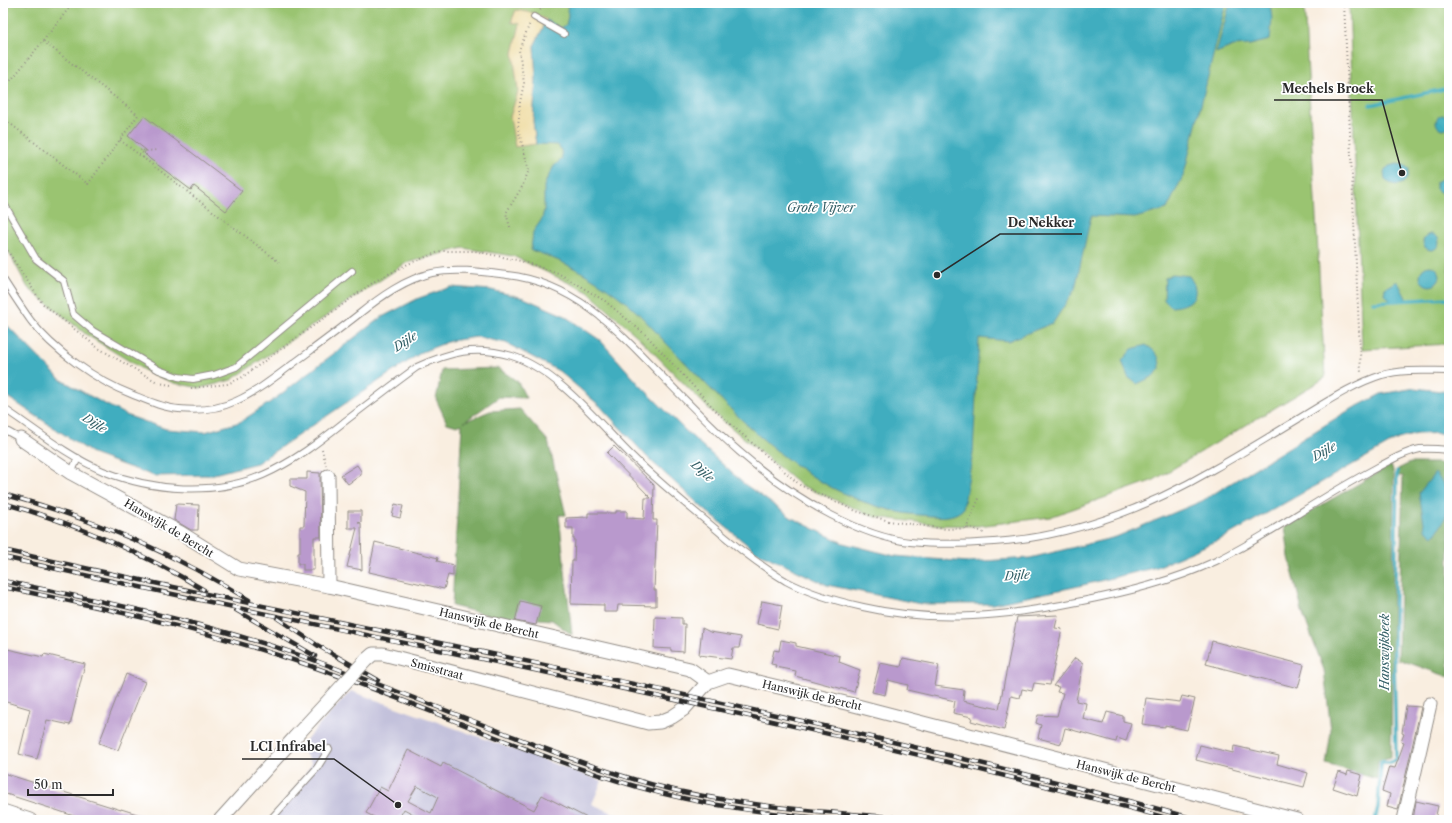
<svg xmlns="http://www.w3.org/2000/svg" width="1452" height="823" viewBox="0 0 1452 823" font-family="'Libre Caslon Text',serif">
	<rect width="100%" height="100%" fill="#fff"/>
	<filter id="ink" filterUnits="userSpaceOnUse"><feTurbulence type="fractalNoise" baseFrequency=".025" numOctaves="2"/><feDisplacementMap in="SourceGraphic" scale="8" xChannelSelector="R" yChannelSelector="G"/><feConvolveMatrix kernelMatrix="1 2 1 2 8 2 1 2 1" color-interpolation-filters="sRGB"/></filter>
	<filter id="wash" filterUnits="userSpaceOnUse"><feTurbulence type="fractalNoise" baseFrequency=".012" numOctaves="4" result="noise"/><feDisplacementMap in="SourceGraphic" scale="16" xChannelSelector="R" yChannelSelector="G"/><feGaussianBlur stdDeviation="0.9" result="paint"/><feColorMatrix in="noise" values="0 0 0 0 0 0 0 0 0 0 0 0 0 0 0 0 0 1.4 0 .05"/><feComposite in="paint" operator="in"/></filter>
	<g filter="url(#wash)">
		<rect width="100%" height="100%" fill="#f9eee0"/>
		<!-- industrial -->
		<polygon fill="#c3c1db" points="351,691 602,781 592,804 629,820 272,820 312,764 300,746"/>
		<!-- green -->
		<g fill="#9ac471" stroke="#62784e">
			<polygon points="3,3 1304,3 1325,378 1154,480 1050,517 978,526 941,525 875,517 800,485 709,409 638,337 588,292 513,256 463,248 406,263 231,380 201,388 174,383 147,372 87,335 28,288 3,241"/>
			<polygon points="1349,3 1449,3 1449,344 1362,349"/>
		</g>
		<!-- forest -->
		<g fill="#7baa63" stroke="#536a47">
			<polygon points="498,368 518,382 526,398 499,397 464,422 490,411 520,409 548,441 566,515 559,515 572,635 552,620 493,616 452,606 462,424 457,426 447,423 436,399 442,370"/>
			<polygon points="1410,463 1437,463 1449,465 1449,677 1398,659 1403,476 1398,476 1398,469"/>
			<polygon points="1391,465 1394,475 1391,757 1380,760 1378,762 1377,779 1326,764 1331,731 1324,670 1302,611 1289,557 1285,526"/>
		</g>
		<!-- sand -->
		<polygon fill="#eeda9e" stroke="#8c8264" points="516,10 534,13 547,20 534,46 536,79 533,121 536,144 515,147 510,117 518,91 513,53 520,24 511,22"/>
		<!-- water -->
		<g fill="#40adbf" stroke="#366c75">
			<path d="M 567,3 L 1226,3 L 1184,174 L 1167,209 L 1135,218 L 1091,216 L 1075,289 L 1053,323 L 1008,341 L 979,338 L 973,453 L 963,509 C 952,520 935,516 920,515 C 901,514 882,508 864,502 C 782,472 726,403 666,343 C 654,330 642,316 628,304 C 599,280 567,262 531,250 L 533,232 L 542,219 L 544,210 L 544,186 L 547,179 L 554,166 L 562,159 L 561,150 L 558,145 L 536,144 L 533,121 L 536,79 L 534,46 L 547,20 L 561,28 L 566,25 L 568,16 Z"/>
			<polygon points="1230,3 1270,3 1272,19 1270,40 1250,45 1233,46 1216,53"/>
			<circle cx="1443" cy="122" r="7"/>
			<path d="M 1397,164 L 1404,165 L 1409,169 C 1409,185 1396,189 1385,180 L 1384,171 L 1389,166 Z"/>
			<polygon points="1445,177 1449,179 1449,191 1441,193 1436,189 1436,182"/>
			<circle cx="1431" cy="242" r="8"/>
			<circle cx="1430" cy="276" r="10"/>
			<path d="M 1172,274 L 1189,276 C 1203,295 1192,306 1171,307 L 1164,300 L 1165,278 Z"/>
			<polygon points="1395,282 1398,282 1406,298 1405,301 1393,302 1384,294 1385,288"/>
			<polygon points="451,287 491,290 524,298 563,315 600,340 638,383 686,431 743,483 792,518 843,543 895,556 968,562 1030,558 1116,537 1202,501 1346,412 1381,394 1415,388 1449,392 1449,433 1417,434 1398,439 1223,538 1157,567 1079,586 993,604 921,604 827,585 755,551 705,510 649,459 600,406 559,371 506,343 477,337 450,341 422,352 257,463 210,475 154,476 95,455 3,394 3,321 60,379 88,395 126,415 166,429 205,432 240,422 272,401 380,318 419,298"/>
			<path d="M 1146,345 C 1157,352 1160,356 1160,369 L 1152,377 L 1137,384 L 1128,377 L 1122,361 L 1132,349 Z"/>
			<path d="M 1435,473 C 1440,479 1446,486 1449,494 C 1452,506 1442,528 1433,536 L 1425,529 L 1419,493 Z"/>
		</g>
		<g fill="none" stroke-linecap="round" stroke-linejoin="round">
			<!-- stream -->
			<g stroke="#40adbf" stroke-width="3.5">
				<polyline points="1370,105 1449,88"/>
				<polyline points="1373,302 1449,298"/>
				<polyline points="1375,820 1378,808 1381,762 1392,762 1396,759 1394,660 1397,471"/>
			</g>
		</g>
		<g id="blocks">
			<!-- building -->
			<g fill="#b999cd" fill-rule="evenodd">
				<polygon points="144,116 242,191 226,211 194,186 191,190 150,159 144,153 146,150 128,136"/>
				<polygon points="614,446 654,485 653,520 657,520 654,590 656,590 656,606 618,605 617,612 604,612 604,605 571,604 572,561 574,561 575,539 573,539 573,528 566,528 566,518 588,517 588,513 616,513 616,511 627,511 627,518 644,519 645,498 651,498 607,453"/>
				<polygon points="357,465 361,471 361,475 348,484 341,475"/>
				<polygon points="307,472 320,473 321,537 314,537 314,570 303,570 303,564 298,564 298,553 300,553 300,526 304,526 305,492 290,486 290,479 307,479"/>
				<polygon points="176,504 199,505 198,530 191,530 174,520"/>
				<polygon points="395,504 403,506 400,518 392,516"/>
				<polygon points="348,511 361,511 361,522 358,523 361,523 362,570 347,567 357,528 348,528"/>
				<polygon points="375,542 438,558 437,561 453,565 453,576 448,575 444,589 369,572"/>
				<polygon points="520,601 541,606 536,625 515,621"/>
				<polygon points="762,601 782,605 778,629 757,624"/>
				<polygon points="1058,615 1055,628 1062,629 1050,685 1034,683 1032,691 1022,689 1020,698 1011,696 1004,730 971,721 972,717 953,713 955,701 907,690 908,685 888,680 885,695 872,692 880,663 901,667 903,658 939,665 935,686 964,690 963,701 999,709 1017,617"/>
				<polygon points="655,617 682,618 682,624 685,624 684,652 671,651 671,649 654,648"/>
				<polygon points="702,628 710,632 741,637 739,648 733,648 731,659 699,655"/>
				<polygon points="781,640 796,643 796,646 840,656 839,662 860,670 854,692 795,676 796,671 775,667 776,665 771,664 774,650 779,651"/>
				<polygon points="1212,641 1304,665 1298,688 1206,664"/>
				<polygon points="3,648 43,657 44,654 85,664 70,725 47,720 37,759 19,754 30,709 3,701"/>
				<polygon points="1075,658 1083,663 1076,701 1086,703 1083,719 1103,724 1107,712 1123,716 1123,721 1131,723 1126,741 1117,738 1116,742 1065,728 1061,744 1038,738 1041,725 1036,723 1038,715 1057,716 1063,693 1057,692 1059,687 1053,686"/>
				<polygon points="126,674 145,682 118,750 99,743"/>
				<polygon points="1182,696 1195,699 1187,730 1165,725 1165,727 1142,724 1146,698 1180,702"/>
				<polygon points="1406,706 1421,707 1398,810 1387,807 1390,794 1382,791 1389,767 1395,768 1404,743 1401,742 1404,734 1402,733"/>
				<polygon points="1200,745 1233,753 1234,746 1279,756 1277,764 1308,773 1304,787 1196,760"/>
				<path d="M 408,750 L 441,767 L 443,763 L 534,810 L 542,795 L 591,820 L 424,820 L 404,809 L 398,820 L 373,820 L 374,817 L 366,813 L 380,787 L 388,791 ZM 417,786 L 438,797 L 431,813 L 408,801 Z"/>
				<polygon points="1348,771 1362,775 1357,796 1333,788 1339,772 1347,775"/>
				<polygon points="3,773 121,810 121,809 150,818 150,820 86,820 59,811 3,793"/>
				<polygon points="1416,801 1438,806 1435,820 1413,820"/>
			</g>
		</g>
	</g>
	<g filter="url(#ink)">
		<use href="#blocks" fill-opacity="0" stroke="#928c86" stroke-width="1"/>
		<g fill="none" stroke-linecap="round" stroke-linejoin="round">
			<!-- lane casing -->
			<g stroke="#928c86" stroke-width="8">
				<g id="lane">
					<polyline points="534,17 564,34"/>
					<polyline points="3,202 36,259 64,281 73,314 93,331 159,370 178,377 193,379 214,375 236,367 352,271"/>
					<path d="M 3,279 C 12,293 21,307 31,321 C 53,350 97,381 131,394 C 146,400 163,408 179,409 C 198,411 219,409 236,401 C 254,393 270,381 286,369 C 310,351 335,333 359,314 C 380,297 405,279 432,273 C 456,268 483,272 507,275 C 572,282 615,327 658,372 C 712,428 761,479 831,515 C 856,528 882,539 910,542 C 937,545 967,544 994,542 C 1072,537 1147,508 1214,469 C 1246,451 1277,432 1308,413 C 1331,399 1356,383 1382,375 C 1404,369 1427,371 1449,371"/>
					<path d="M 3,408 C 35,429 67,456 103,471 C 152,491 214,496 263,475 C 293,462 319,442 344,422 C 368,404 392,385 417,367 C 450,352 475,345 512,356 C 554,369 594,417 624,448 C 651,476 681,500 711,525 C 734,545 759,565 786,581 C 810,594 836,601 863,607 C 936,624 1009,616 1082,601 C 1128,592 1173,581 1216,561 C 1268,536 1316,500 1367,473 C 1384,464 1401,453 1420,449 C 1429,448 1439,449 1449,450"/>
					<polyline points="3,429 21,439"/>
					<polyline points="71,473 78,458"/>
					<polyline points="270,820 317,768 329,749"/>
				</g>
			</g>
			<!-- street casing -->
			<g stroke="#928c86" stroke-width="15">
				<g id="street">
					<polyline points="21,439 71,473 181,533 239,569 329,586 690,669 708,682"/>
					<polyline points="328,476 329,586"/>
					<polyline points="366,660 373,654 383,654 648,723 660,722 672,717 684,709 708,682 728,675 850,704 1297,820"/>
					<polyline points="3,811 30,820"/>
					<polyline points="220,820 295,737"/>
					<polyline points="1404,820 1430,704"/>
				</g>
			</g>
			<!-- path -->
			<g stroke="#928c86" stroke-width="2" stroke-dasharray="1 3" stroke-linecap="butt">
				<polyline points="1344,3 1361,373"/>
				<polyline points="540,10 547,3"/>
				<polyline points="43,41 73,3"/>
				<polyline points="3,90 43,41 138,115 88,184 3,118"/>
				<polyline points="120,140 279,262"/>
				<polyline points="143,158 146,155 140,151 142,149 146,152 147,151 158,150"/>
				<polyline points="510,227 506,213 522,187 529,170 518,129 520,102 524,83 519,50 530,23"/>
				<polyline points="3,244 42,303 98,348 159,383 171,385"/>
				<polyline points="191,388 227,384 241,378 375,281 408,264 441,251 475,251 521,261 558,273 605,301 647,336 718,413 800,485 856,511 889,521 946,529 973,528 986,534"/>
				<polyline points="322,449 326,465"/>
				<polyline points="966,529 980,496"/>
			</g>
			<!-- lane -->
			<use href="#lane" stroke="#fff" stroke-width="6"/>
			<!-- street -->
			<use href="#street" stroke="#fff" stroke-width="13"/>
			<!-- rail casing -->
			<g stroke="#2b2b2b" stroke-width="4.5">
				<g id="rail">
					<path d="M 3,494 C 91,518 172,552 249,600"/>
					<path d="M 3,503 C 74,523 140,551 204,590"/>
					<path d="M 3,550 C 401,639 804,710 1198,820"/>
					<path d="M 3,557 C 393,645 788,714 1174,820"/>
					<path d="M 3,581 C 107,602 208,623 308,658 C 377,683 444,710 512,736 C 567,757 621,778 678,791 C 762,809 848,814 933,820"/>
					<path d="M 3,587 C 105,608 206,630 305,664 C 417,702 524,754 638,787 C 704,806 773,814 841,820"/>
					<polyline points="236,610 315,656"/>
					<polyline points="277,618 317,645 378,680"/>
				</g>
			</g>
			<!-- rail -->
			<use href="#rail" stroke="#fff" stroke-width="3" stroke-dasharray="9" stroke-linecap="butt"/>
			<!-- street-bridge casing -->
			<g stroke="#928c86" stroke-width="15" stroke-linecap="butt">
				<polyline id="street-bridge" points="295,737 366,660"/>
			</g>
			<!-- street-bridge -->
			<use href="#street-bridge" stroke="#fff" stroke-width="13"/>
		</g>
	</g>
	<g text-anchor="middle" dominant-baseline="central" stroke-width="3.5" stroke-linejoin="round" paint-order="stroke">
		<!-- street labels -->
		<g font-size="11" fill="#2b2b2b" stroke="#fff">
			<text transform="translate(169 528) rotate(31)">Hanswijk de Bercht</text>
			<text transform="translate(489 623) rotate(13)">Hanswijk de Bercht</text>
			<text transform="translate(437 669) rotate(15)">Smisstraat</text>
			<text transform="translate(812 695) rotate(13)">Hanswijk de Bercht</text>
			<text transform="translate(1126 776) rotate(14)">Hanswijk de Bercht</text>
		</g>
		<!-- water labels -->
		<g font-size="12" font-style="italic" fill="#335f66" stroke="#fff">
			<text x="821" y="207">Grote Vijver</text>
			<text transform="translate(405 341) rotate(-33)">Dijle</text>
			<text transform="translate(95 423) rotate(32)">Dijle</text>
			<text transform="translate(1324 451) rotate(-30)">Dijle</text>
			<text transform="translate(703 471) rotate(42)">Dijle</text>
			<text transform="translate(1017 575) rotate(-5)">Dijle</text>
			<text transform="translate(1384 652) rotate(-90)">Hanswijkbeek</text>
		</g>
	</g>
	<!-- callouts -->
	<path fill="none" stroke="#2b2b2b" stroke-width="1.5" d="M1402 173L1382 100H1274M937 275L1000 234H1082M398 805L334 759H242"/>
	<g fill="#2b2b2b" stroke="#fff" stroke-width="1.5">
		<circle cx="1402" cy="173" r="4"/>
		<circle cx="937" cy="275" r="4"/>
		<circle cx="398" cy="805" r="4"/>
	</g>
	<g font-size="12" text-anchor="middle" font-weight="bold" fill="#2b2b2b" stroke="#fff" stroke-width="3.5" stroke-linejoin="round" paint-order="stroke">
		<text x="1328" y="93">Mechels Broek</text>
		<text x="1041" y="227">De Nekker</text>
		<text x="288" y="751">LCI Infrabel</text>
	</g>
	<!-- margin -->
	<rect width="1452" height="823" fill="none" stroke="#fff" stroke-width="16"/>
	<!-- scale -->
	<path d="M28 789v6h85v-6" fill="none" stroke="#2b2b2b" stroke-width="2"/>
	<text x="34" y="789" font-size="12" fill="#2b2b2b" stroke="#ffffff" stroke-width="3" paint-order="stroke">50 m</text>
</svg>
